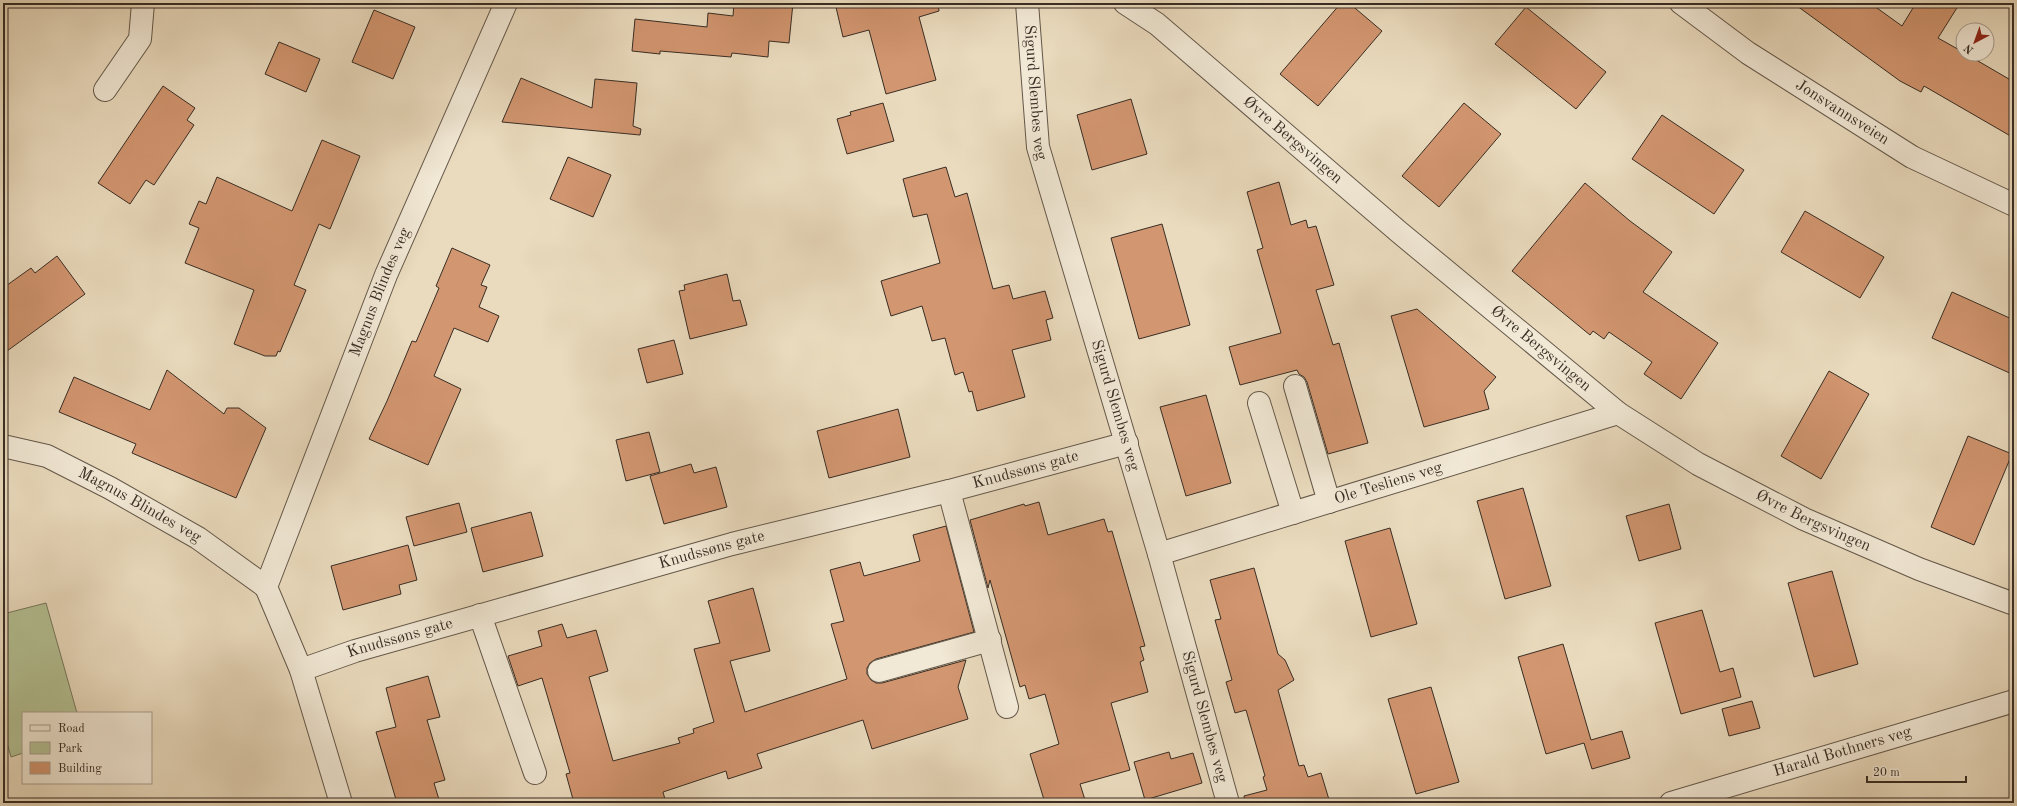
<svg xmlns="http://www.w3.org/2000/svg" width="2017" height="806" viewBox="0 0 2017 806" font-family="'Old Standard TT',serif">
	<rect width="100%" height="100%" fill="#eadbbe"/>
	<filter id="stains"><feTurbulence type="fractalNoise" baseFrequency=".005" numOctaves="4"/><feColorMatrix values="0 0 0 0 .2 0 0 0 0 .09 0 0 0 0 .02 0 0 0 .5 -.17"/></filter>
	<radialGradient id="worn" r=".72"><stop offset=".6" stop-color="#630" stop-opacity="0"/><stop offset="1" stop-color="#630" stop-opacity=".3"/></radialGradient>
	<!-- green -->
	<polygon fill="#b4c194" stroke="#76775c" points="46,603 77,713 23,713 23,753 11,757 3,729 3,614"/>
	<!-- building -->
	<g fill="#d29670" stroke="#382d24">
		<polygon points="734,3 793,3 789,43 769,41 768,57 732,53 731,57 660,51 660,54 632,51 635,19 707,27 708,13 733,16"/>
		<polygon points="835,3 938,3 939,11 919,17 936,80 886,94 869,30 843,37"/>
		<polygon points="1341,3 1349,3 1382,31 1318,106 1280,74"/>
		<polygon points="1793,3 1870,3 1902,26 1916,3 1960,3 1938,38 1963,52 1963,54 1966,54 2014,82 2014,138 1924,86 1921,92 1900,81"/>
		<polygon points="1526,7 1606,72 1576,109 1495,44"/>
		<polygon points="374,10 415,27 393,79 352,62"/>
		<polygon points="279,42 320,59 306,92 265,74"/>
		<polygon points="521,78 592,108 595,79 637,83 633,126 641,129 640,135 502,122"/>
		<polygon points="163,86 195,108 187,120 194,125 154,185 146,180 130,204 98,183"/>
		<polygon points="1131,99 1147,154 1092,170 1077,115"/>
		<polygon points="883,103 894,141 847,154 837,119 851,115 850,112"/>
		<polygon points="1464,103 1501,134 1439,207 1402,176"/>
		<polygon points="1662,115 1744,170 1714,214 1632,159"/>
		<polygon points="322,140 360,156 330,229 319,224 294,285 306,290 280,352 278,351 276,356 265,356 234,344 254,290 185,263 199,228 189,224 199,201 206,204 217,177 292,211"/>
		<polygon points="568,157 611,175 593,217 550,199"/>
		<polygon points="946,167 955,197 967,193 993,289 1009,285 1013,299 1045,291 1053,318 1046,320 1051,340 1012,350 1025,397 977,411 972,391 969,392 963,372 955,375 945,338 932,341 922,306 891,316 881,281 940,263 927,214 913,217 903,179"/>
		<polygon points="1279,182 1291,225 1306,220 1308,228 1316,226 1334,285 1316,290 1333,345 1339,343 1368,443 1328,454 1307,382 1304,377 1299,374 1297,370 1240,385 1229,347 1281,333 1257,250 1263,248 1247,192"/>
		<polygon points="1585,183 1630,221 1672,252 1643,292 1718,343 1681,399 1644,374 1652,362 1609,332 1604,339 1593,331 1590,335 1512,271"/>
		<polygon points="1805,211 1884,257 1860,298 1781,252"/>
		<polygon points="1162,224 1190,325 1139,339 1111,238"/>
		<polygon points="452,248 490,265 481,285 487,287 479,307 499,316 488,342 454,328 434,376 461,389 428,465 369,439 387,401 412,341 416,342 439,288 436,286"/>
		<polygon points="57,256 85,294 3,354 3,288 31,268 35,273"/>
		<polygon points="727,274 733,301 740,300 747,325 690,339 679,291 685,290 684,285"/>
		<polygon points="1952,292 2014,320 2014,375 1932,338"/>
		<polygon points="1417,309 1496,377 1484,391 1489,409 1424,427 1391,316"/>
		<polygon points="674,340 683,374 647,383 638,349"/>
		<polygon points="167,370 224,414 227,408 239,408 266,428 236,498 132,453 136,444 59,412 74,377 150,410"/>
		<polygon points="1829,371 1869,394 1821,479 1781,456"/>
		<polygon points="1206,395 1231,483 1186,496 1160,407"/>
		<polygon points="898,409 910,457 829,478 817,431"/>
		<polygon points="649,432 660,472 626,481 616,440"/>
		<polygon points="1968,436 2012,454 1974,545 1931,527"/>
		<polygon points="691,464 694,473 716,467 727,507 664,524 650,476"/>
		<polygon points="1523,488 1551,586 1505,599 1477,501"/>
		<polygon points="1039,502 1048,535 1104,519 1108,532 1112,531 1145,646 1140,647 1144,660 1140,662 1148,692 1111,703 1130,770 1080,784 1086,803 1045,803 1030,754 1059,744 1045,694 1029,699 1025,685 1020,687 990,580 988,588 970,520 1024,504 1025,506"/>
		<polygon points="459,503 467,532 414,546 406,517"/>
		<polygon points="1669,504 1681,549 1639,561 1626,516"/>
		<polygon points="531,512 543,556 483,572 471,528"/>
		<polygon points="946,526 974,632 876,659 870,663 867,668 867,674 871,680 876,683 882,683 966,660 958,687 968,719 872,749 863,720 757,754 762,768 728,779 726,771 663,792 666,803 574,803 566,774 570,773 542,678 518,686 508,656 542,646 538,631 562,624 567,638 596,630 608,671 589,677 613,761 680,743 678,738 694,733 693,729 714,722 694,649 720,643 708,601 753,588 770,651 730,661 745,712 847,679 831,624 844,621 830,570 860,562 864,576 920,561 913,535"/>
		<polygon points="1390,528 1417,624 1371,637 1345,541"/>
		<polygon points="408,545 417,580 399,585 401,594 343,610 331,566"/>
		<polygon points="1254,568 1278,654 1285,660 1294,680 1278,690 1299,766 1304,765 1308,777 1321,773 1330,803 1245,803 1244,796 1267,790 1263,777 1265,776 1246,710 1235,713 1226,682 1232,680 1215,620 1221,619 1210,580"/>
		<polygon points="1832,571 1858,664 1814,677 1788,583"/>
		<polygon points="1702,610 1720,672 1733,668 1741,697 1681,714 1655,623"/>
		<polygon points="1563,644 1591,740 1622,731 1630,758 1592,769 1584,743 1546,754 1518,657"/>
		<polygon points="428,676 440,717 427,720 445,780 434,783 440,803 397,803 376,732 396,727 386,688"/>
		<polygon points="1431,687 1459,782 1416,794 1388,699"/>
		<polygon points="1752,701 1760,728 1729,736 1722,709"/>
		<polygon points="1169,752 1171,759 1193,753 1202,783 1145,800 1134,762"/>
	</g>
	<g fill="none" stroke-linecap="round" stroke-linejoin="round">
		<!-- minor casing -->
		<g stroke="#64584a" stroke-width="24">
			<g id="minor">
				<path id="s1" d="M 1027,3 L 1038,147 L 1159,554 L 1228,803"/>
				<path id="s2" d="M 1125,3 L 1157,24 L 1399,232 L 1618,413 L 1698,464 L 1804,519 L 1919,569 L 2014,604"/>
				<path id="s3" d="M 1681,3 L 1748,53 L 1912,157 L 2014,205"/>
				<polyline points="105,90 140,39 143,3"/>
				<polyline points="1295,386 1329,502"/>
				<polyline points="1259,403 1293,513"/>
				<path id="s4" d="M 3,446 L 47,456 L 110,488 L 198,538 L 266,587"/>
				<polyline points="949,491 1007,707"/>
				<path id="s5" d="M 1159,554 L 1618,413"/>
				<polyline points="480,615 535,773"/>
				<path id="s6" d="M 301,670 L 355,651 L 732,544 L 949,491 L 1127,443"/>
				<polyline points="879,671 990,640"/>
				<path id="s7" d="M 341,803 L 301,670 L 266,587 L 386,275 L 506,3"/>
				<path id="s8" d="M 1671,803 L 2014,701"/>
			</g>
		</g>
		<!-- minor -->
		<use href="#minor" stroke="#f1e8d5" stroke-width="22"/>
	</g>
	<g text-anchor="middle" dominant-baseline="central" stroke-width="3" stroke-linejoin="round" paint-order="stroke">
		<!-- street labels -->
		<g font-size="16" fill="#382d24" stroke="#f1e8d5">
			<text stroke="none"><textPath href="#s1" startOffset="90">Sigurd Slembes veg</textPath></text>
			<text stroke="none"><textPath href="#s3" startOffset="195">Jonsvannsveien</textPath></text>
			<text stroke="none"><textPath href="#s2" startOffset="217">Øvre Bergsvingen</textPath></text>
			<text stroke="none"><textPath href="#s7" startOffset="545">Magnus Blindes veg</textPath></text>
			<text stroke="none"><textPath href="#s2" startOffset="541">Øvre Bergsvingen</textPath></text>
			<text stroke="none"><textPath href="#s1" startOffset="414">Sigurd Slembes veg</textPath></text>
			<text stroke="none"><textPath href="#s6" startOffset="752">Knudssøns gate</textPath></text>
			<text stroke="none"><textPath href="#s5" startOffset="240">Ole Tesliens veg</textPath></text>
			<text stroke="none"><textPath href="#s4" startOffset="150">Magnus Blindes veg</textPath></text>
			<text stroke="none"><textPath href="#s2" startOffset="865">Øvre Bergsvingen</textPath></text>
			<text stroke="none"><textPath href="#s6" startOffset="428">Knudssøns gate</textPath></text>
			<text stroke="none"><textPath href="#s6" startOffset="104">Knudssøns gate</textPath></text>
			<text stroke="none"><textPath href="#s1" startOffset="738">Sigurd Slembes veg</textPath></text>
			<text stroke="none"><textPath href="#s8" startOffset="179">Harald Bothners veg</textPath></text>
		</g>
	</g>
	<!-- margin -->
	<rect width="2017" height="806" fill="none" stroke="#eadbbe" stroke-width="16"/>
	<rect x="4" y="4" width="2009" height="798" fill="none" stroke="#382d24" stroke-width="2"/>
	<rect x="8" y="8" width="2001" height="790" fill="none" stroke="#382d24"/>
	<!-- legend -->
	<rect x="22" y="712" width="130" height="72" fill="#f1e8d5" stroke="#a79d8e"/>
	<rect x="30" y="725" width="20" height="6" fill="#f1e8d5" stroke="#a79d8e"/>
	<text x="58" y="732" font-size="12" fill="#382d24">Road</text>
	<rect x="30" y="742" width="20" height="12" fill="#b4c194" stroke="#a79d8e"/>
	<text x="58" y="752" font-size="12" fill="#382d24">Park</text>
	<rect x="30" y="762" width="20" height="12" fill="#d29670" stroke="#a79d8e"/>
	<text x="58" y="772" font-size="12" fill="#382d24">Building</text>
	<!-- north arrow -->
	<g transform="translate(1975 42) rotate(221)"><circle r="19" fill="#f1e8d5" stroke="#a79d8e"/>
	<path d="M0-3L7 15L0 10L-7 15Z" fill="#8f2418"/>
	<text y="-6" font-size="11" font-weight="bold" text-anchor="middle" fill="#382d24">N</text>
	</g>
	<!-- scale -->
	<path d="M1867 776v6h99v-6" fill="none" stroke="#382d24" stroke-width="2"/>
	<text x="1873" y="776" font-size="12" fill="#382d24" stroke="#f1e8d5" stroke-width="3" paint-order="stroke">20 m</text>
	<rect width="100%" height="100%" filter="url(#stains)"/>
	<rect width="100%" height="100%" fill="url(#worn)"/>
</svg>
